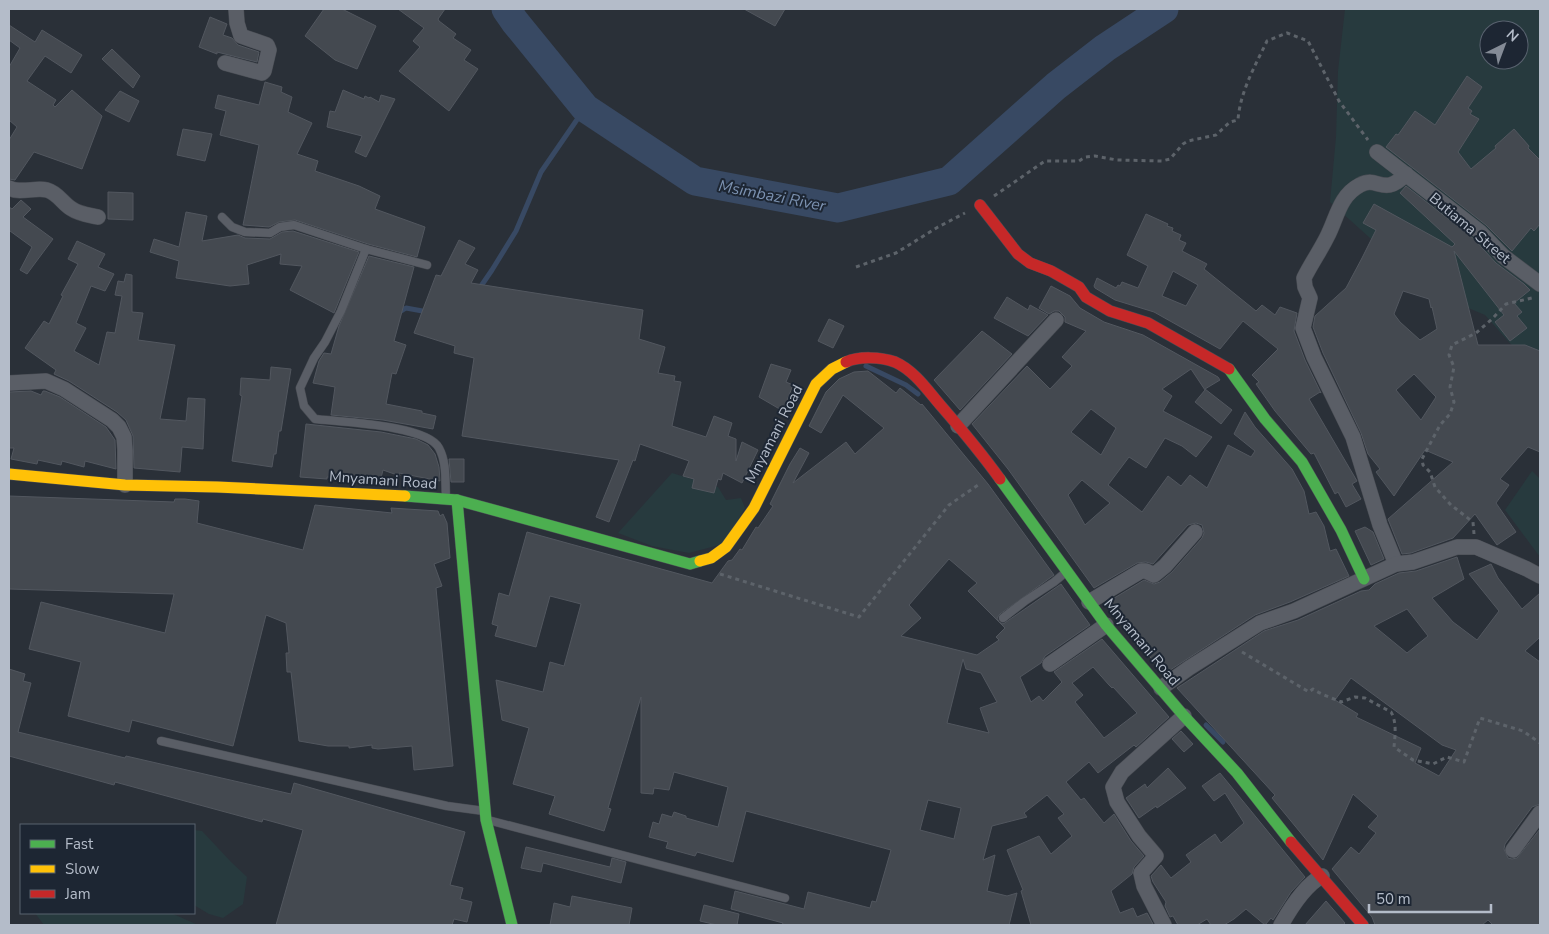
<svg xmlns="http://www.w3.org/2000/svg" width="1549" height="934" viewBox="0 0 1549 934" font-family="'Nunito Sans',sans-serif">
	<rect width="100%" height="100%" fill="#2a3038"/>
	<!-- green -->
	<g fill="#273a3e" fill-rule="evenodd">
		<path d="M 1345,9 L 1540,9 L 1540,377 L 1485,315 L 1430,292 L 1330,202 L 1336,137 L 1338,71 ZM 1489,30 L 1519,30 L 1519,60 L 1489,60 Z"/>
		<polygon points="1532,471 1540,479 1540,557 1505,510"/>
		<polygon points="672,473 718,487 726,500 741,498 745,508 723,544 689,553 652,546 618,533"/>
		<polygon points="194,830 202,831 231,862 247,877 243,904 223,918 209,914 194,905"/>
		<polygon points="35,913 171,913 198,925 44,925"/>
	</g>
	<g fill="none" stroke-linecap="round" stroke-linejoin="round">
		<!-- stream -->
		<g stroke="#384963" stroke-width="5">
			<polyline points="479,289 492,270 516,231 541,172 585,108"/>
			<polyline points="398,313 406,308 428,312"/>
			<polyline points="866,366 906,385 918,394"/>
			<polyline points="1206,725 1223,742"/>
		</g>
		<!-- river -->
		<polyline stroke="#384963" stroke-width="29" points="506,9 515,22 585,108 695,181 838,208 949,181 1056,86 1105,48 1164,9"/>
	</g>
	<!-- building -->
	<g fill="#444950" stroke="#52575f" fill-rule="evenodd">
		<polygon points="324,9 342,9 376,26 357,69 335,60 305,36"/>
		<polygon points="398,9 445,9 438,19 439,21 456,34 453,38 471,50 464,60 478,69 449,111 399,71 420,47 413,41 424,28"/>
		<polygon points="744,9 785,9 775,26"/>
		<polygon points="210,17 227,24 223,35 232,38 238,45 259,52 257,62 217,52 217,54 199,47"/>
		<polygon points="9,25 35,42 42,30 82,55 71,73 45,56 27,81 56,100 53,105 55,107 72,90 102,116 82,169 34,152 15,180 9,179 9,140 17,127 9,120 9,67 20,48 9,40"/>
		<polygon points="112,49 140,76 133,88 102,59"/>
		<polygon points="1467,76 1482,87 1468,108 1472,111 1470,114 1479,119 1458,152 1471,169 1496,148 1495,146 1514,129 1529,146 1528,148 1540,160 1540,224 1534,231 1531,228 1512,251 1486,225 1386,147 1396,134 1398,135 1415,111 1435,125"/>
		<polygon points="265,82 282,87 281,92 292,97 288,112 312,123 297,154 318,161 315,171 359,186 380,196 375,209 425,227 417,257 368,244 295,220 279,222 269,227 243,225 259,145 220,135 226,111 215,108 218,95 259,105"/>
		<polygon points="343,90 364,99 365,96 369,98 370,97 379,102 381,95 395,99 366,157 355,152 362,136 327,127 330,111 335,112"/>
		<polygon points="120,91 139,101 129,122 105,110"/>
		<polygon points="183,129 212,134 205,161 177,155"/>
		<path d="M 1406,186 L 1474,239 L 1496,263 L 1524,284 L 1530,290 L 1514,303 L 1522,312 L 1517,316 L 1527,328 L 1510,341 L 1495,322 L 1504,315 L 1454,251 L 1478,345 L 1525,345 L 1540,351 L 1540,452 L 1528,447 L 1500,479 L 1509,485 L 1496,503 L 1516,532 L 1497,545 L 1475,514 L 1453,538 L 1411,553 L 1402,554 L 1388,519 L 1453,462 L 1425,450 L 1394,496 L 1376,472 L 1380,469 L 1368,454 L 1361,433 L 1323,353 L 1313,327 L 1315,316 L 1346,288 L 1362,258 L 1376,230 L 1363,223 L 1374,204 L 1452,247 L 1455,244 L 1400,193 ZM 1403,291 L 1429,299 L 1431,308 L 1432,307 L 1437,329 L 1420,340 L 1400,322 L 1394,314 ZM 1414,374 L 1436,397 L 1421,420 L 1396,390 Z"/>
		<polygon points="108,192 133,193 133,220 108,219"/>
		<polygon points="21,200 31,209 23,217 53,239 27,274 20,270 32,247 10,231 9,232 9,207 12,209"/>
		<polygon points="186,212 207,216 202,241 238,235 245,238 270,239 282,232 293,231 359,252 334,313 290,290 302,266 280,264 281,254 247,265 249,284 230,286 176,278 179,261 150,252 154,239 179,247"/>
		<path d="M 1146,214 L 1168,224 L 1167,226 L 1173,228 L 1172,231 L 1181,235 L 1179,240 L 1186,243 L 1182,251 L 1207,264 L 1204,269 L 1256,311 L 1262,305 L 1275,315 L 1280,307 L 1297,313 L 1294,331 L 1305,360 L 1321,393 L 1320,392 L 1309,399 L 1357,481 L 1352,484 L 1361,499 L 1346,507 L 1338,492 L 1335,494 L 1314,453 L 1311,454 L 1275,411 L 1256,384 L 1259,382 L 1252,375 L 1278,349 L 1243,321 L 1220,349 L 1154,312 L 1115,300 L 1095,288 L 1094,286 L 1097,278 L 1116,288 L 1118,285 L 1120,286 L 1122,282 L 1138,288 L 1148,266 L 1127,255 ZM 1173,271 L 1198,285 L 1186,306 L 1162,296 Z"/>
		<polygon points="459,240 475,248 465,264 478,270 471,283 643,310 639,339 665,347 658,373 675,376 674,381 681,382 672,426 706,437 714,416 732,423 728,436 736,439 736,461 742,442 758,450 742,483 723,473 721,480 718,479 714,493 692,488 694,479 683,476 689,461 640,444 635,461 633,460 609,522 596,517 619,460 462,436 474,358 454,353 455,346 414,333 436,275 441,276"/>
		<polygon points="77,241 105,254 98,267 114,274 105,291 91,286 76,323 86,328 74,351 99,365 107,332 115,333 122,296 115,295 118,281 124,282 126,274 132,275 132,312 143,313 138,340 175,345 160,419 186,421 188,398 205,399 203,449 182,447 180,472 134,468 133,436 126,420 117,412 69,381 54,374 56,370 25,348 44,321 49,324 63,296 61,295 78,264 68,259"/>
		<polygon points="369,256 414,267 394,341 406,345 396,374 392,373 386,404 422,411 422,413 436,416 433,429 383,420 331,415 335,387 313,383 319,361 324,353 331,354 339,326"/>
		<path d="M 1051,286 L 1070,296 L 1080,308 L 1104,322 L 1143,335 L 1218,377 L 1220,380 L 1205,389 L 1232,410 L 1221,424 L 1195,402 L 1205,390 L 1191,369 L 1162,389 L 1172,396 L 1163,411 L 1212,437 L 1196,457 L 1182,446 L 1165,438 L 1146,468 L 1129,457 L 1108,485 L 1142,512 L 1168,476 L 1181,486 L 1190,475 L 1207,488 L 1228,445 L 1251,457 L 1255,451 L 1234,434 L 1245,412 L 1255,427 L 1292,469 L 1304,491 L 1309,514 L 1316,512 L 1324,526 L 1330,551 L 1336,549 L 1349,576 L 1290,602 L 1255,615 L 1164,674 L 1106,603 L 1144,580 L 1154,584 L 1160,582 L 1172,572 L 1202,538 L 1204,533 L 1202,525 L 1196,523 L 1188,525 L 1153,564 L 1146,562 L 1137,563 L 1094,588 L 1008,469 L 972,424 L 1027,366 L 1050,389 L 1072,366 L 1062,357 L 1086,331 L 1065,322 L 1065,317 L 1059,311 L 1054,311 L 1049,314 L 1039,308 ZM 1091,409 L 1116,428 L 1101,455 L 1071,432 ZM 1082,480 L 1110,503 L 1085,525 L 1068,495 Z"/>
		<polygon points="1007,297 1028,310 1030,305 1048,315 1028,336 994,318"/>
		<polygon points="829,319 844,326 833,348 818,341"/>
		<polygon points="982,331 1012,354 960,410 934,380"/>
		<polygon points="771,364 791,370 786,382 793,385 783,411 759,397"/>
		<polygon points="271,367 291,369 281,431 279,431 276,454 274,454 272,467 232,461 242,396 240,395 241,378 270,380"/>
		<path d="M 868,371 L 896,393 L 900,388 L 921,405 L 922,404 L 988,484 L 1054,575 L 1000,614 L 997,618 L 999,622 L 1003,624 L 1006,622 L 1061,584 L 1090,625 L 1045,656 L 1041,663 L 1020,677 L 1031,702 L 1039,696 L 1043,701 L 1062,682 L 1054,672 L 1102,639 L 1169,717 L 1136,747 L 1134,745 L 1098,773 L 1089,762 L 1066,782 L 1081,800 L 1084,798 L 1104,823 L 1114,814 L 1131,841 L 1144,856 L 1134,867 L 1132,874 L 1111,891 L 1120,913 L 1133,908 L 1137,917 L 1147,913 L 1153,924 L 1150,925 L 1031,925 L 1021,891 L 1023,890 L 1007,850 L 1039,836 L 1051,854 L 1072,836 L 1058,818 L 1064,814 L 1047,795 L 1024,813 L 1027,817 L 992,826 L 983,860 L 995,855 L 987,891 L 1007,896 L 1017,893 L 1009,925 L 782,925 L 783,923 L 731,909 L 735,891 L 804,909 L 808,892 L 870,908 L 872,901 L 876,902 L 891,850 L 746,811 L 733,862 L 697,852 L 695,856 L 666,848 L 668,842 L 649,837 L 653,822 L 659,824 L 662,814 L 672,817 L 674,812 L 686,816 L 686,818 L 718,827 L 728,787 L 674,772 L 669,790 L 654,788 L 653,794 L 641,793 L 641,697 L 608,808 L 611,809 L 604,831 L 549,814 L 555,796 L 513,784 L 529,728 L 502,720 L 496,680 L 543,692 L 550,662 L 564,666 L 581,604 L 550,596 L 536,647 L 495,636 L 498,626 L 492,624 L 499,593 L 509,596 L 527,532 L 712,583 L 728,561 L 732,560 L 740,549 L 742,550 L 756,527 L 758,528 L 773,506 L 770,504 L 790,464 L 800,448 L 809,453 L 793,483 L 846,442 L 855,454 L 884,428 L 843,395 L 821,433 L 809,426 L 826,392 L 839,379 L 854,372 ZM 949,559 L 977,583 L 968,591 L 1005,628 L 996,637 L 999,640 L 977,655 L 901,636 L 921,618 L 909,605 ZM 963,659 L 966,669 L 981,673 L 997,702 L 980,708 L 989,733 L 947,723 ZM 1093,667 L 1109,685 L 1112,688 L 1113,687 L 1137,713 L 1104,738 L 1075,702 L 1083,695 L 1072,683 ZM 928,800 L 961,808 L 954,839 L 920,830 Z"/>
		<polygon points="31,391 41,395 43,391 45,391 60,397 106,427 115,440 116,469 85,461 84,467 62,461 61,465 38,460 37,464 11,459 14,448 9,448 9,392"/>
		<polygon points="306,424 381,432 416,439 428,445 435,454 439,467 440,481 399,473 400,476 383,470 380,482 327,477 327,479 300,477"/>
		<polygon points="449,459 464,459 464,482 451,482"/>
		<polygon points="9,496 174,502 175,499 185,499 199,501 197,523 303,550 315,505 392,513 391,508 438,511 440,516 443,514 447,523 450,558 434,564 442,586 436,588 453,766 414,770 412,746 378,749 372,748 372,745 349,748 349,746 328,746 299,741 291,672 287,672 286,653 289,653 286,623 266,615 233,746 132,720 129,732 68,716 81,662 29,649 41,602 165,633 174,594 9,589"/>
		<polygon points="1365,527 1373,532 1384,559 1371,565 1355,531"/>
		<path d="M 1457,557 L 1464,579 L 1432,598 L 1453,622 L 1477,640 L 1499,611 L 1469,574 L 1491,564 L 1498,578 L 1522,609 L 1540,593 L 1540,637 L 1525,651 L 1540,662 L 1540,804 L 1532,807 L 1505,844 L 1504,849 L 1508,858 L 1512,859 L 1517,858 L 1540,829 L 1540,925 L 1493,925 L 1488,920 L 1482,925 L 1375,925 L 1372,917 L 1332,869 L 1351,847 L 1359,854 L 1376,833 L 1368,827 L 1378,816 L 1353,794 L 1323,860 L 1272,798 L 1275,795 L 1177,688 L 1264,631 L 1298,620 L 1361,591 L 1369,590 L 1375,584 L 1399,573 L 1416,571 ZM 1407,609 L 1428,636 L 1407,653 L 1374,626 ZM 1351,678 L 1442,745 L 1456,750 L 1439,776 L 1415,763 L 1421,748 L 1356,717 L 1358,714 L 1335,700 Z"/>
		<polygon points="9,669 25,674 23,681 31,683 18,732 125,758 126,756 291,794 294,783 465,832 450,885 463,888 460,899 472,902 467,922 454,919 452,925 276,925 303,830 263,819 262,822 115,782 114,785 9,756"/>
		<polygon points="1181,731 1193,744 1184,752 1172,739"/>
		<polygon points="1168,768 1186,788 1157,808 1156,806 1139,818 1126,798 1145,784 1147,788"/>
		<polygon points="1220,773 1305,877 1291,892 1273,920 1271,918 1265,925 1246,909 1234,919 1224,925 1211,925 1207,919 1197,925 1178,925 1173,916 1170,917 1165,906 1166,902 1153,882 1151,876 1161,865 1171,878 1191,862 1186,855 1215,834 1221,843 1244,823 1225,793 1214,801 1202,786"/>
		<polygon points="526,847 610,867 612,858 626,862 621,883 543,863 541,872 521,868"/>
		<polygon points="572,896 632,908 629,925 550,925 554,903 570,907"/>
		<polygon points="1326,901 1345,923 1343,925 1305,925"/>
		<polygon points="704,905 739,914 737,925 717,925 700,921"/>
	</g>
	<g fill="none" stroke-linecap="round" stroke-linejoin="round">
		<!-- lane casing -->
		<g stroke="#484c53" stroke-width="9">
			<g id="lane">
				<polyline points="222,217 232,227 245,232 270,233 280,227 294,225 366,249 427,265"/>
				<path d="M 366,249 L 341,311 L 325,342 L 314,358 L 300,388 L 304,406 L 315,419 C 340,422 427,425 439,448 C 447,463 445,481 446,497"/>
				<polyline points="1003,618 1025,601 1054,582 1066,572"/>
				<polyline points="161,741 447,806 484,811"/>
				<polyline points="488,820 785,898"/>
			</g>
		</g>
		<!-- street casing -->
		<g stroke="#484c53" stroke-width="16">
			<g id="street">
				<polyline points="225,63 262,73 264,71 269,50 267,45 241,36 237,23 236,9"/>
				<polyline points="1377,152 1480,232 1503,256 1540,284"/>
				<path d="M 9,188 C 21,194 35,187 47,190 C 58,193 63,204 72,209 C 79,214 89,215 98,217"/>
				<polyline points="9,383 46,381 64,389 112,420 119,427 124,437 125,450 125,485"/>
				<polyline points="958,426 1056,320"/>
				<path d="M 1396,564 L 1380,525 L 1353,437 L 1314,357 L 1303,328 L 1310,298 L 1305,287 L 1304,278 C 1311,264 1320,251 1327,237 C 1337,218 1339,196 1360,185 C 1378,175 1383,198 1406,174"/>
				<polyline points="1089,602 1141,571 1146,571 1154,575 1165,566 1195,532"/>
				<polyline points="1050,664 1106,625"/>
				<polyline points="1161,688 1189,668 1260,623 1294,611 1396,564 1413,562 1457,547 1476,547 1527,569 1540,576"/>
				<polyline points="1513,850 1540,813"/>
				<polyline points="1164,925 1144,886 1141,873 1156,856 1139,836 1117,802 1113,787 1122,772 1184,716"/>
				<path d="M 1281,925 C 1290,909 1305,885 1322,876"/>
			</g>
		</g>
		<!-- fast casing -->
		<g stroke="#484c53" stroke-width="12">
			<g id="fast">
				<polyline points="1229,369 1265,419 1302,462 1341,530 1364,579"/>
				<polyline points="1000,479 1106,625 1184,716 1237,773 1291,842"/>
				<polyline points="405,496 457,500 690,564 700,561"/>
				<polyline points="457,500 486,820 512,925"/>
			</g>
		</g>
		<!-- slow casing -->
		<g stroke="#484c53" stroke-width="12">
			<g id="slow">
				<polyline points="9,474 125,485 217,487 405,496"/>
				<polyline points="700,561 711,558 726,547 754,508 816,384 832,369 846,362"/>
			</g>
		</g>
		<!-- jam casing -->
		<g stroke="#484c53" stroke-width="12">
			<g id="jam">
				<polyline points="980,205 1018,254 1030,263 1051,271 1079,287 1086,297 1110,311 1148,323 1229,369"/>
				<path d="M 846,362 C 859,356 881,357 895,362 C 915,371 928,391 942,407 C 962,430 982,454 1000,479"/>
				<polyline points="1291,842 1363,925"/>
			</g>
		</g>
		<!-- path -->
		<g stroke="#5d636a" stroke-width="3" stroke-dasharray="4 4" stroke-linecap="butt">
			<path d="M 994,196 L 1045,161 L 1079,161 L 1085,157 L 1095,156 L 1117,160 L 1162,161 L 1170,159 L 1183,144 L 1188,141 L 1216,135 L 1230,122 L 1238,120 C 1240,92 1255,66 1267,41 L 1287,33 L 1308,41 L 1339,101 L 1368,140"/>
			<polyline points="856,267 896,253 938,227 965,213"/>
			<polyline points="1474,534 1473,522 1451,505 1435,487 1430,472 1423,465 1422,459 1440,425 1450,414 1454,402 1450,387 1454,367 1449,355 1452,345 1476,333 1492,319 1506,304 1532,298"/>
			<polyline points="720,574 859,617 949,505 981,483"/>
			<path d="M 1242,652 L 1309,692 L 1313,689 C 1322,695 1332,698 1341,702 L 1355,697 L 1365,698 L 1391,712 C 1397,722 1395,736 1394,747 L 1413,760 L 1433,764 L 1447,757 L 1464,762 L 1480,718 L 1523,731 L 1540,743"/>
		</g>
		<!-- lane -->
		<use href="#lane" stroke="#5a5e66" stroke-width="8"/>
		<!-- street -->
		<use href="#street" stroke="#5a5e66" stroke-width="15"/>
		<!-- fast -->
		<use href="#fast" stroke="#4caf50" stroke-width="11"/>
		<!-- slow -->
		<use href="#slow" stroke="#ffc107" stroke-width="11"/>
		<!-- jam -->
		<use href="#jam" stroke="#c62828" stroke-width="11"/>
	</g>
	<g text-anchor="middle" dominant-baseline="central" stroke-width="4" stroke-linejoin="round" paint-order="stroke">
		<!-- street labels -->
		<g font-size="15" fill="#b4bcc9" stroke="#1d2633">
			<text transform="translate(1470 228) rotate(40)">Butiama Street</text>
			<text transform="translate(774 434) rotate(-63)">Mnyamani Road</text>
			<text transform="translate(383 480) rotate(4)">Mnyamani Road</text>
			<text transform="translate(1142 642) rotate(50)">Mnyamani Road</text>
		</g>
		<!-- water labels -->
		<g font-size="16" font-style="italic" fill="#7c92b1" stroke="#1d2633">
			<text transform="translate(772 196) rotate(11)">Msimbazi River</text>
		</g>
	</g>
	<!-- border -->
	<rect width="1549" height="934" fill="none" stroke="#b4bcc9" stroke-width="20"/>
	<!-- legend -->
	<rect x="20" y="824" width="175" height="90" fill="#1d2633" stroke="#59626f"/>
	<rect x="30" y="840" width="25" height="8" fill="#4caf50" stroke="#59626f"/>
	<text x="65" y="849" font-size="15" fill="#b4bcc9">Fast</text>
	<rect x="30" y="865" width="25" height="8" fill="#ffc107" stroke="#59626f"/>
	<text x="65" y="874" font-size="15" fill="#b4bcc9">Slow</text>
	<rect x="30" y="890" width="25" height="8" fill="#c62828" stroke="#59626f"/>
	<text x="65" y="899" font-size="15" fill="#b4bcc9">Jam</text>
	<!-- north arrow -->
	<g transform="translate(1504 45) rotate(42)"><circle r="24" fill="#1d2633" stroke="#59626f"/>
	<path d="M0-4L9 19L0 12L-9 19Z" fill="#848b96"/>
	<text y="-8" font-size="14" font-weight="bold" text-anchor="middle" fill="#b4bcc9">N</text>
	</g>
	<!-- scale -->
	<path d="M1369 904v8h122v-8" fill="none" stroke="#b4bcc9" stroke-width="2.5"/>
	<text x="1376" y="904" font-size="15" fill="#b4bcc9" stroke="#1d2633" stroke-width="4" paint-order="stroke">50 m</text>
</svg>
